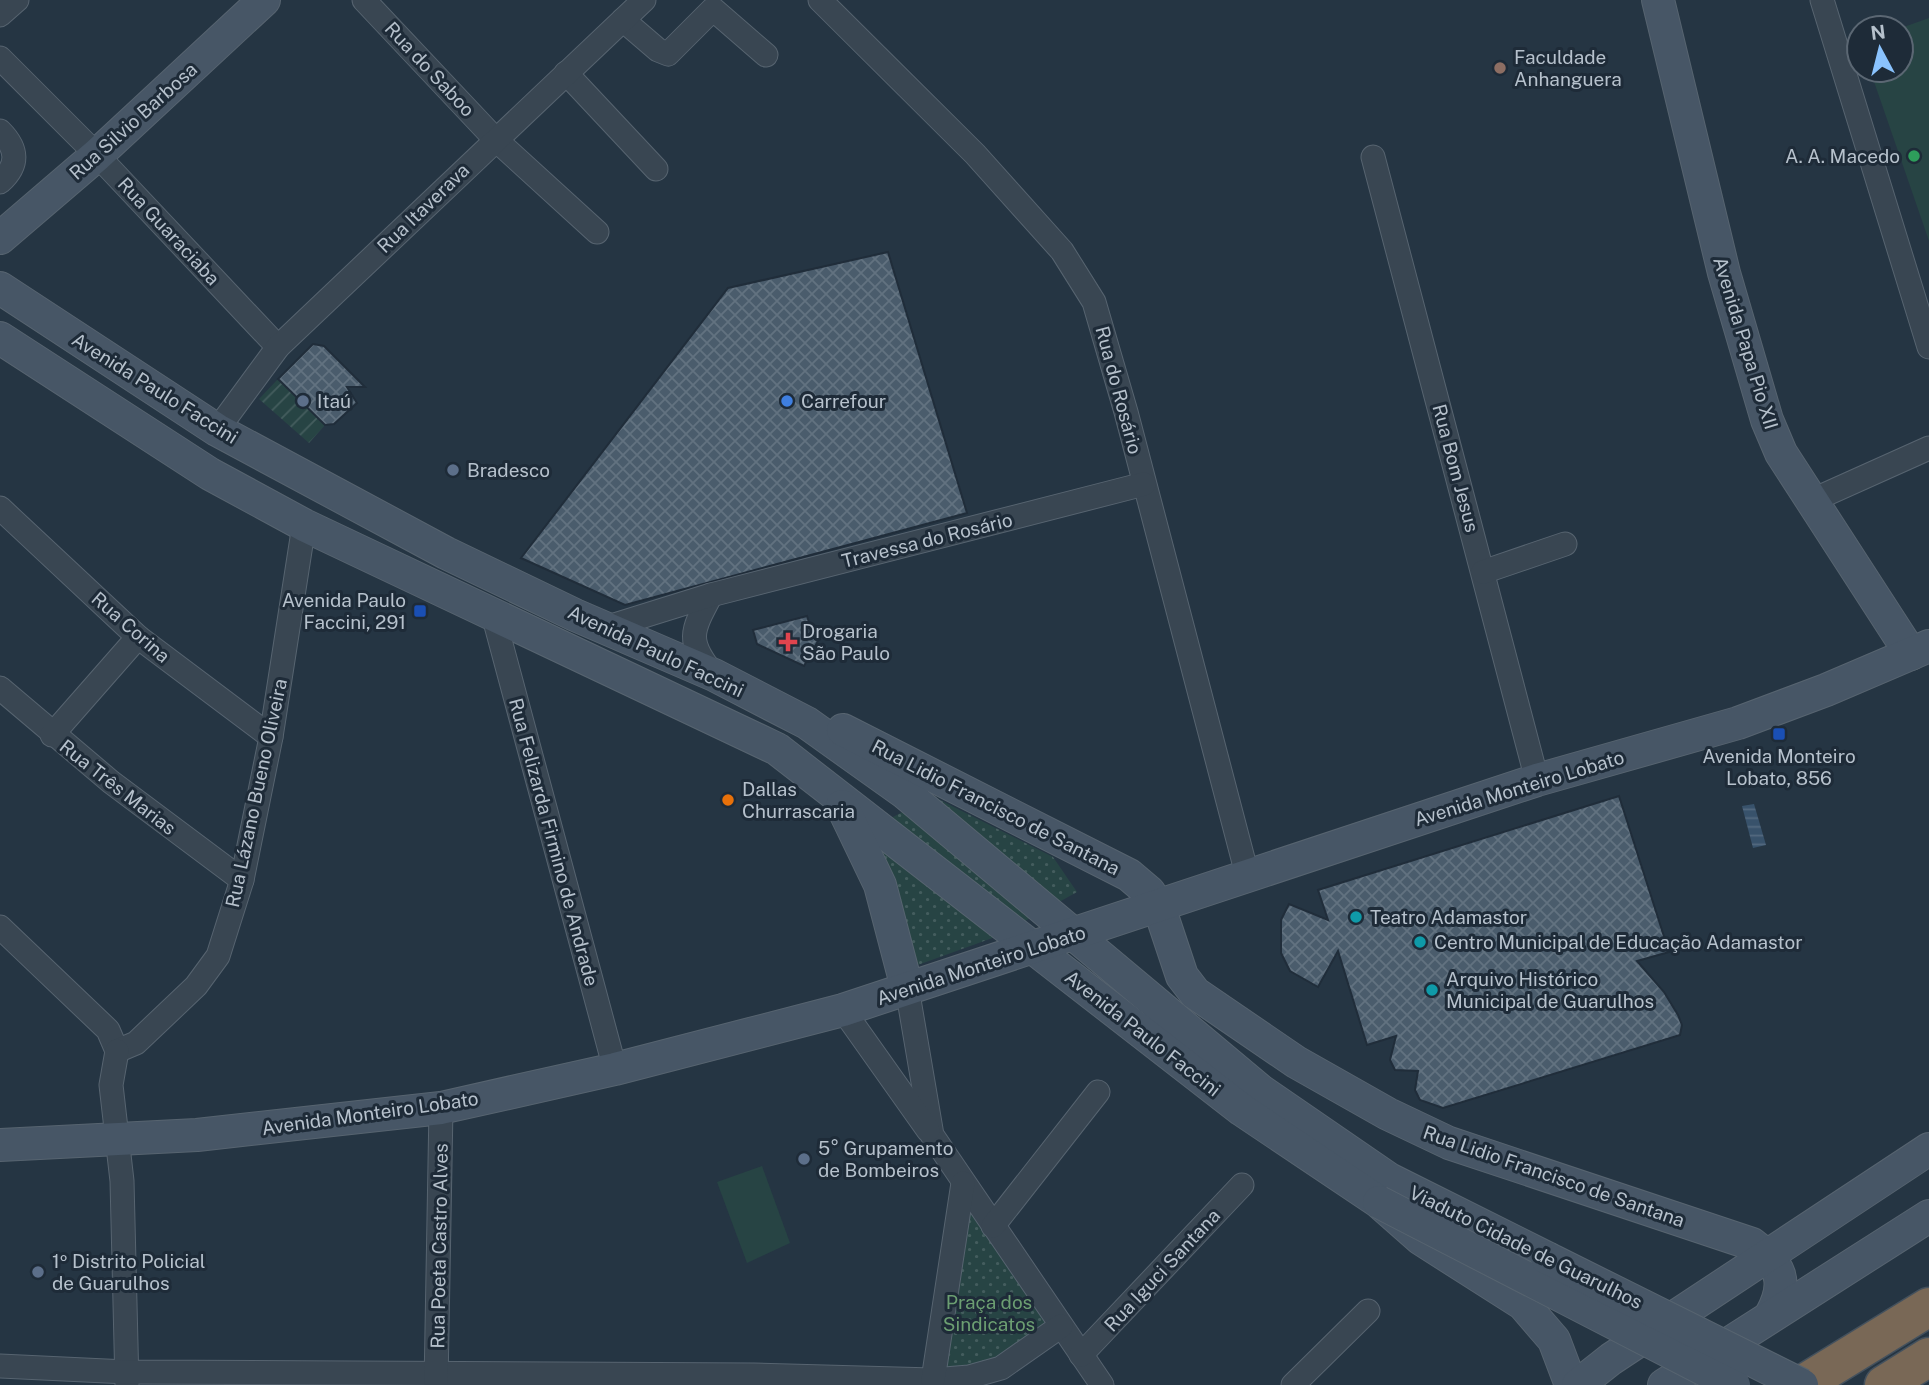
<svg xmlns="http://www.w3.org/2000/svg" width="1929" height="1385" viewBox="0 0 1929 1385" font-family="'Public Sans',sans-serif">
	<defs>
		<pattern id="park-dots" width="8" height="8" patternUnits="userSpaceOnUse" patternTransform="scale(1.75)"><rect width="8" height="8" fill="#274444"/><path d="M2 2h.1M6 6h.1" fill="none" stroke="#445d5e" stroke-width="1.8" stroke-linecap="round"/></pattern>
		<pattern id="garden-furrows" width="10" height="10" patternUnits="userSpaceOnUse" patternTransform="scale(1.75)"><rect width="10" height="10" fill="#274444"/><path d="M-1 1l2-2M0 10L10 0M9 11l2-2" fill="none" stroke="#445d5e"/></pattern>
		<pattern id="water-rules" width="6" height="5" patternUnits="userSpaceOnUse" patternTransform="scale(1.75)"><rect width="6" height="5" fill="#38526b"/><path d="M0 2.5h6" fill="none" stroke="#53697f"/></pattern>
		<pattern id="building-cross-hatch" width="8" height="8" patternUnits="userSpaceOnUse" patternTransform="scale(1.75)"><rect width="8" height="8" fill="#4a5c6c"/><path d="M0 0l8 8M0 8l8-8" fill="none" stroke="#627280"/></pattern>
	</defs>
	<rect width="100%" height="100%" fill="#253543"/>
	<!-- park -->
	<g fill="url(#park-dots)">
		<polygon points="932,796 1053,857 1077,892 998,936 915,966 867,831"/>
		<polygon points="966,1202 1051,1326 983,1367 935,1370"/>
	</g>
	<!-- garden -->
	<polygon fill="url(#garden-furrows)" points="278,379 325,425 309,443 259,399"/>
	<!-- pitch -->
	<g fill="#274444">
		<polygon points="1929,18 1929,241 1870,70 1901,70 1901,28"/>
		<polygon points="762,1166 790,1243 747,1263 717,1182"/>
	</g>
	<!-- water -->
	<polygon fill="url(#water-rules)" points="1754,804 1766,845 1753,848 1742,806"/>
	<!-- building -->
	<g fill="url(#building-cross-hatch)" stroke="#202d3a" stroke-width="2">
		<polygon points="888,252 967,513 625,605 521,558 728,288"/>
		<polygon points="313,344 324,346 365,387 347,387 357,403 334,424 325,425 278,379"/>
		<polygon points="807,616 814,638 818,641 804,666 757,644 753,630"/>
		<polygon points="1619,796 1669,952 1637,961 1664,992 1678,1015 1682,1025 1680,1035 1443,1108 1420,1100 1415,1090 1418,1071 1395,1070 1390,1060 1396,1036 1367,1045 1338,951 1318,987 1290,971 1281,953 1281,920 1289,904 1328,920 1318,890"/>
	</g>
	<g fill="none" stroke-linecap="round" stroke-linejoin="round">
		<!-- street casing -->
		<g stroke="#576470" stroke-width="25">
			<g id="street">
				<polyline points="364,0 495,139 597,232"/>
				<polyline points="820,0 975,154 1062,251 1094,302 1126,412 1247,874"/>
				<polyline points="1822,0 1929,347"/>
				<polyline points="0,15 17,0"/>
				<polyline points="623,20 658,50 668,54 713,9 766,55"/>
				<polyline points="0,58 97,155 278,347"/>
				<polyline points="566,73 656,169"/>
				<path d="M 0,131 C 18,149 19,165 0,182"/>
				<polyline points="1373,157 1537,780"/>
				<polyline points="217,430 278,347 644,0"/>
				<polyline points="1811,501 1929,448"/>
				<polyline points="0,508 138,637 271,737"/>
				<polyline points="1483,572 1565,544"/>
				<path d="M 711,595 C 691,632 686,641 714,675"/>
				<polyline points="493,614 615,1069"/>
				<polyline points="605,628 711,595 1144,484"/>
				<polyline points="0,688 111,782 242,880"/>
				<polyline points="52,735 138,637"/>
				<polyline points="0,927 108,1030 117,1051"/>
				<polyline points="907,988 932,1135 1102,1385"/>
				<polyline points="843,1010 928,1130"/>
				<polyline points="117,1051 136,1043 196,986 218,956 242,880 271,737 304,525"/>
				<polyline points="117,1051 111,1085 122,1181 127,1385"/>
				<polyline points="993,1226 1098,1092"/>
				<polyline points="1081,1355 1242,1185"/>
				<polyline points="0,1366 127,1372 754,1375 933,1380 969,1377 1001,1368 1061,1326"/>
				<polyline points="933,1380 963,1183"/>
				<polyline points="436,1385 441,1108"/>
				<polyline points="1293,1385 1368,1311"/>
			</g>
		</g>
		<!-- secondary casing -->
		<g stroke="#576470" stroke-width="34">
			<g id="secondary">
				<polyline points="1658,0 1724,273 1767,420 1781,453 1911,654"/>
				<polyline points="0,238 97,155 264,0"/>
				<polyline points="0,288 217,430 446,553 575,615 714,675 807,723 905,793 1261,1091 1389,1179 1547,1258"/>
				<polyline points="0,338 210,474 304,525 777,749 1242,1110 1379,1202 1421,1239 1523,1304 1554,1340 1571,1385"/>
				<path d="M 843,730 L 1129,875 L 1149,892 L 1159,907 L 1182,976 L 1195,993 L 1296,1062 L 1388,1114 L 1449,1143 L 1752,1244 C 1781,1265 1789,1281 1771,1315"/>
				<polyline points="842,806 880,885 907,988"/>
				<polyline points="0,1145 197,1135 441,1108 615,1069 843,1010 1537,780 1738,723 1826,690 1929,646"/>
				<polyline points="1578,1385 1611,1359 1929,1149"/>
				<polyline points="1664,1385 1929,1216"/>
			</g>
		</g>
		<!-- highway casing -->
		<g stroke="#44515d" stroke-width="41">
			<g id="highway">
				<polyline points="1802,1385 1929,1307"/>
				<polyline points="1884,1385 1929,1357"/>
			</g>
		</g>
		<!-- street -->
		<use href="#street" stroke="#394652" stroke-width="23"/>
		<!-- secondary -->
		<use href="#secondary" stroke="#475666" stroke-width="32"/>
		<!-- highway -->
		<use href="#highway" stroke="#796856" stroke-width="38"/>
		<!-- secondary-bridge casing -->
		<g stroke="#576470" stroke-width="34" stroke-linecap="butt">
			<g id="secondary-bridge">
				<polyline points="1379,1202 1734,1385"/>
				<polyline points="1547,1258 1802,1385"/>
			</g>
		</g>
		<!-- secondary-bridge -->
		<use href="#secondary-bridge" stroke="#475666" stroke-width="32"/>
	</g>
	<!-- markers -->
	<circle fill="#8d6e63" stroke="#1e2b38" stroke-width="2.5" cx="1500" cy="68" r="7"/>
	<circle fill="#2e9e5b" stroke="#1e2b38" stroke-width="2.5" cx="1914" cy="156" r="7"/>
	<g fill="#5c6f8a" stroke="#1e2b38" stroke-width="2.5">
		<circle cx="303" cy="401" r="7"/>
		<circle cx="453" cy="470" r="7"/>
		<circle cx="804" cy="1159" r="7"/>
		<circle cx="38" cy="1272" r="7"/>
	</g>
	<circle fill="#3f7fe0" stroke="#1e2b38" stroke-width="2.5" cx="787" cy="401" r="7"/>
	<g fill="#1a4fb4" stroke="#1e2b38" stroke-width="2.5">
		<rect x="413" y="604" width="14" height="14" rx="3.5"/>
		<rect x="1772" y="727" width="14" height="14" rx="3.5"/>
	</g>
	<path fill="#e0444e" stroke="#1e2b38" stroke-width="2.5" d="M784.5 631.5h7v7h7v7h-7v7h-7v-7h-7v-7h7z"/>
	<circle fill="#e8710a" stroke="#1e2b38" stroke-width="2.5" cx="728" cy="800" r="7"/>
	<g fill="#0f9aa8" stroke="#1e2b38" stroke-width="2.5">
		<circle cx="1356" cy="917" r="7"/>
		<circle cx="1420" cy="942" r="7"/>
		<circle cx="1432" cy="990" r="7"/>
	</g>
	<g text-anchor="middle" dominant-baseline="central" stroke-width="6" stroke-linejoin="round" paint-order="stroke">
		<!-- poi labels -->
		<g font-size="19" fill="#b6c1cc" stroke="#1e2b38" text-anchor="start">
			<text x="1514" y="57">Faculdade<tspan x="1514" dy="22">Anhanguera</tspan></text>
			<text x="1900" y="156" text-anchor="end">A. A. Macedo</text>
			<text x="317" y="401">Itaú</text>
			<text x="801" y="401">Carrefour</text>
			<text x="467" y="470">Bradesco</text>
			<text x="406" y="600" text-anchor="end">Avenida Paulo<tspan x="406" dy="22">Faccini, 291</tspan></text>
			<text x="802" y="631">Drogaria<tspan x="802" dy="22">São Paulo</tspan></text>
			<text x="1779" y="756" text-anchor="middle">Avenida Monteiro<tspan x="1779" dy="22">Lobato, 856</tspan></text>
			<text x="742" y="789">Dallas<tspan x="742" dy="22">Churrascaria</tspan></text>
			<text x="1370" y="917">Teatro Adamastor</text>
			<text x="1434" y="942">Centro Municipal de Educação Adamastor</text>
			<text x="1446" y="979">Arquivo Histórico<tspan x="1446" dy="22">Municipal de Guarulhos</tspan></text>
			<text x="818" y="1148">5° Grupamento<tspan x="818" dy="22">de Bombeiros</tspan></text>
			<text x="52" y="1261">1º Distrito Policial<tspan x="52" dy="22">de Guarulhos</tspan></text>
		</g>
		<!-- street labels -->
		<g font-size="19" fill="#b6c1cc" stroke="#1e2b38">
			<text transform="translate(430 69) rotate(47)">Rua do Saboo</text>
			<text transform="translate(133 121) rotate(-42)">Rua Silvio Barbosa</text>
			<text transform="translate(423 208) rotate(-44)">Rua Itaverava</text>
			<text transform="translate(169 231) rotate(47)">Rua Guaraciaba</text>
			<text transform="translate(1746 343) rotate(73)">Avenida Papa Pio XII</text>
			<text transform="translate(155 388) rotate(32)">Avenida Paulo Faccini</text>
			<text transform="translate(1119 390) rotate(75)">Rua do Rosário</text>
			<text transform="translate(1456 468) rotate(75)">Rua Bom Jesus</text>
			<text transform="translate(927 540) rotate(-14)">Travessa do Rosário</text>
			<text transform="translate(131 627) rotate(41)">Rua Corina</text>
			<text transform="translate(656 651) rotate(25)">Avenida Paulo Faccini</text>
			<text transform="translate(118 787) rotate(38)">Rua Três Marias</text>
			<text transform="translate(1519 788) rotate(-17)">Avenida Monteiro Lobato</text>
			<text transform="translate(256 793) rotate(-78)">Rua Lázano Bueno Oliveira</text>
			<text transform="translate(996 807) rotate(27)">Rua Lidio Francisco de Santana</text>
			<text transform="translate(554 842) rotate(75)">Rua Felizarda Firmino de Andrade</text>
			<text transform="translate(981 965) rotate(-18)">Avenida Monteiro Lobato</text>
			<text transform="translate(1143 1033) rotate(38)">Avenida Paulo Faccini</text>
			<text transform="translate(370 1113) rotate(-8)">Avenida Monteiro Lobato</text>
			<text transform="translate(1554 1176) rotate(19)">Rua Lidio Francisco de Santana</text>
			<text transform="translate(439 1246) rotate(-89)">Rua Poeta Castro Alves</text>
			<text transform="translate(1526 1247) rotate(26)">Viaduto Cidade de Guarulhos</text>
			<text transform="translate(1162 1270) rotate(-47)">Rua Iguci Santana</text>
		</g>
		<!-- park labels -->
		<g font-size="19" fill="#6c9f72" stroke="#1e2b38">
			<text x="989" y="1302">Praça dos<tspan x="989" dy="22">Sindicatos</tspan></text>
		</g>
	</g>
	<!-- north arrow -->
	<g transform="translate(1880 49) rotate(353)"><circle r="33" fill="#1e2b38" stroke="#5b6773" stroke-width="2"/>
	<path d="M0-5L12 26L0 18L-12 26Z" fill="#8ac3fe"/>
	<text y="-10" font-size="19" font-weight="bold" text-anchor="middle" fill="#b6c1cc">N</text>
	</g>
</svg>
